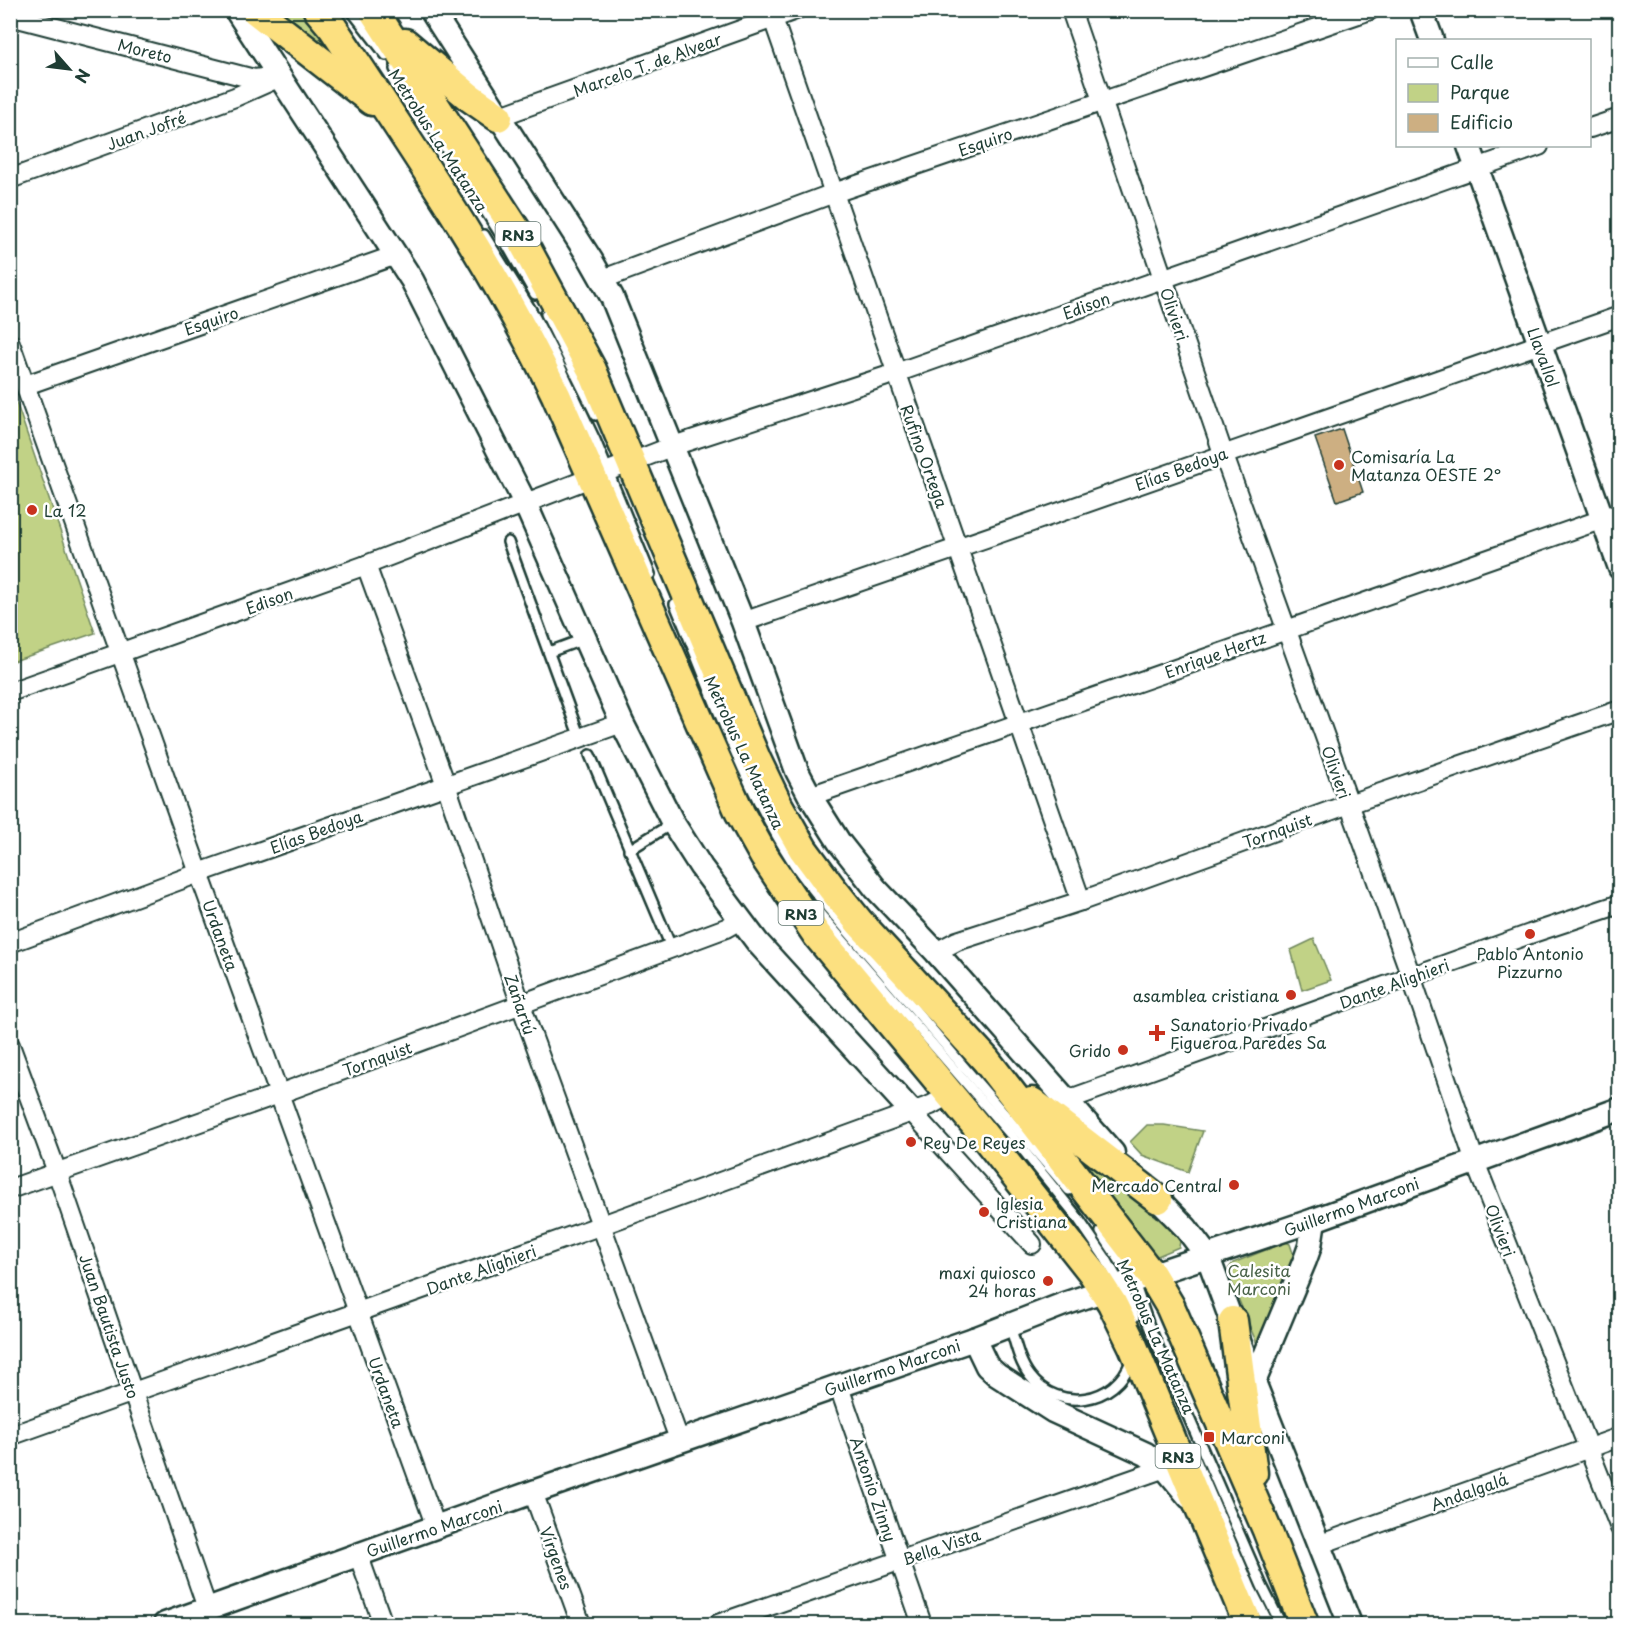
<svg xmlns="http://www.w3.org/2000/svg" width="1630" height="1635" viewBox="0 0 1630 1635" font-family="'Playpen Sans',sans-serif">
	<rect width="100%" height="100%" fill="#fff"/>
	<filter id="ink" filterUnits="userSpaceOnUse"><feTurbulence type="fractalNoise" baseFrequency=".0167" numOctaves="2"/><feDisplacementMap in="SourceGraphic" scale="12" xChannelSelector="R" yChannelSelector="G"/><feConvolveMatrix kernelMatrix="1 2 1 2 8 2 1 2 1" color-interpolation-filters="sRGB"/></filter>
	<g filter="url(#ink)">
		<!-- green -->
		<g fill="#c1d286" stroke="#70885d" stroke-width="1.5">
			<polygon points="273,11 304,11 326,35 351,73"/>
			<polygon points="11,387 95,633 11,662 10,662"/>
			<polygon points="1314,939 1331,980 1302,990 1291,950"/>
			<polygon points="1147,1125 1164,1125 1203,1131 1188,1172 1142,1155 1130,1142"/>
			<polygon points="1054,1131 1120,1184 1173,1232 1180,1241 1179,1247 1153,1258"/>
			<polygon points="1286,1242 1290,1244 1295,1259 1257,1344 1228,1274 1229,1268 1233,1263"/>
		</g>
		<!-- building -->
		<polygon fill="#cdaf82" stroke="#1f3d34" stroke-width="1.5" points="1342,429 1363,492 1337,501 1315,438"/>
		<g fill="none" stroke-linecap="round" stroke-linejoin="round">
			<!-- service casing -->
			<g stroke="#1f3d34" stroke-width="14">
				<g id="service">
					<polyline points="351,10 386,55"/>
					<polyline points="395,69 506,243 535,294"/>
					<polyline points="484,235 531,310 555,356 595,440 650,574"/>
					<polyline points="546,314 596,415"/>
					<polyline points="508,542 580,738"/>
					<path d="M 675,604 C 711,689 743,785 793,862 C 802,876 813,889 823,902 L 1069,1190"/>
					<polyline points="549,652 584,639"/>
					<polyline points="590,755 672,949"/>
					<polyline points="629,850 673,823"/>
					<polyline points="819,913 1011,1135 1075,1214 1106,1259 1120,1284 1134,1317"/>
					<polyline points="1101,1232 1133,1280 1149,1326 1262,1586 1281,1624"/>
					<path d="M 1010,1325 C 1015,1342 1019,1362 1030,1376 C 1058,1413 1116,1404 1131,1361"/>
					<polyline points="1194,1456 1251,1589 1269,1624"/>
				</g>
			</g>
			<!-- minor casing -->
			<g stroke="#1f3d34" stroke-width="22">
				<g id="minor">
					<polyline points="770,10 1081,901"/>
					<polyline points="1071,10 1223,453 1411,976 1475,1162 1620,1528"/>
					<polyline points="10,16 254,79 272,77"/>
					<polyline points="498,117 796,10"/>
					<polyline points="1590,128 1620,118"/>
					<polyline points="10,179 235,97 280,77"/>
					<polyline points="603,279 834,193 1370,10"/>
					<polyline points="10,343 199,873 436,1527"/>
					<polyline points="26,385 396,255"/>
					<polyline points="366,565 446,785 521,1005 680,1442"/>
					<path d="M 743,622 C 1036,522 1327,417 1620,316"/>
					<polyline points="10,692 366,565 673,446 896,373 1539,146"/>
					<path d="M 810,796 C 1081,704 1349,606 1620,513"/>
					<polyline points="10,943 199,873 622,723"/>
					<polyline points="936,952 957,941 1081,901 1349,804 1620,710"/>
					<polyline points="10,1045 57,1172 207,1608"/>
					<polyline points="1067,1100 1530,934 1620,904"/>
					<polyline points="911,1111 1032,1244"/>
					<polyline points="10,1189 279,1094 726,928 740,920"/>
					<polyline points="839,1387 922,1624"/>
					<polyline points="10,1436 602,1225 931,1105 949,1095"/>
					<polyline points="533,1492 581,1624"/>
					<polyline points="1318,1545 1620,1437"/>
					<polyline points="358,1554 383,1624"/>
					<polyline points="718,1624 1165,1468"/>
				</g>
			</g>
			<!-- tertiary casing -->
			<g stroke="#1f3d34" stroke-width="27">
				<g id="tertiary">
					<polyline points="236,10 412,280 525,503 622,723 673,823 701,867 758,943 911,1111"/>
					<polyline points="431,10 591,260 612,297 743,622 797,771 810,796 839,842 876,889 936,952 1113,1153"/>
					<polyline points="1421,10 1432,40"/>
					<polyline points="1469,146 1620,568"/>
					<polyline points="1147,1188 1186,1228 1208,1257 1254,1382 1350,1624"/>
					<polyline points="974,1339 987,1366 997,1375 1053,1411 1146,1454 1165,1468 1189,1497"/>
					<polyline points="1254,1382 1305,1260 1310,1246 1314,1220"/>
					<polyline points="165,1624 533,1492 974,1339 1064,1304 1314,1220 1620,1109"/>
				</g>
			</g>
			<!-- trunk casing -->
			<g stroke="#1f3d34" stroke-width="33">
				<g id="trunk">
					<polyline points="255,10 372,101"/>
					<path d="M 318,10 L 333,28 C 412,147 494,266 556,395 L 740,813 L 764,856 L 817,935 L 978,1128 L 1092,1272 L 1112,1303 L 1133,1346 L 1248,1624"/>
					<polyline points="373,10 518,233 592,370 756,759 778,805 803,849 831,887 859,922 986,1060 1151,1274 1170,1306 1267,1530 1304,1624"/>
					<polyline points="405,43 468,96 498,117"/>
					<polyline points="1032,1102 1158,1199"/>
					<polyline points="1233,1321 1253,1473"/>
				</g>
			</g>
			<!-- service -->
			<use href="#service" stroke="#fff" stroke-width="9"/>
			<!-- minor -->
			<use href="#minor" stroke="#fff" stroke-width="18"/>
			<!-- tertiary -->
			<use href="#tertiary" stroke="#fff" stroke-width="22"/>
			<!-- trunk -->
			<use href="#trunk" stroke="#fce080" stroke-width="28"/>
		</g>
	</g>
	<!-- markers -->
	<g fill="#c8321e" stroke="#fff" stroke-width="2">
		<circle cx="1339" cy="465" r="6"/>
		<circle cx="32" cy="510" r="6"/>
		<circle cx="1530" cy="934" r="6"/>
		<circle cx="1291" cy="995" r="6"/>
		<path d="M1154 1024h6v6h6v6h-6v6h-6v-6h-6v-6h6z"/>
		<circle cx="1123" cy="1050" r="6"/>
		<circle cx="911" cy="1142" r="6"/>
		<circle cx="1234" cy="1185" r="6"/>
		<circle cx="984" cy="1212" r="6"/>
		<circle cx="1048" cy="1281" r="6"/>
		<rect x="1203" y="1431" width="12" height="12" rx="3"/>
	</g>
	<g text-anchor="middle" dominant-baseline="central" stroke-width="5" stroke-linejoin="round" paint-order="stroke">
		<!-- shield labels -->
		<g fill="#fff" stroke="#627771" stroke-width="1.5">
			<rect x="495.5" y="222" width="45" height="24" rx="4.5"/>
			<rect x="778.5" y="901" width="45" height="24" rx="4.5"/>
			<rect x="1155.5" y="1444" width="45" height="24" rx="4.5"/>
		</g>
		<g font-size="15" font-weight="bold" fill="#1f3d34">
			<text x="518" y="234">RN3</text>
			<text x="801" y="913">RN3</text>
			<text x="1178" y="1456">RN3</text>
		</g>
		<!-- street labels -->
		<g font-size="16" fill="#1f3d34" stroke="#fff">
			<text transform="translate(145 50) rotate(14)">Moreto</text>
			<text transform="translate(647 64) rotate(-20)">Marcelo T. de Alvear</text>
			<text transform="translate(146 130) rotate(-20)">Juan Jofré</text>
			<text transform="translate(439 140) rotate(57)">Metrobus La Matanza</text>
			<text transform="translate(985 141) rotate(-19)">Esquiro</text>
			<text transform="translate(1086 305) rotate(-20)">Edison</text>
			<text transform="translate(1175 314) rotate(71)">Olivieri</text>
			<text transform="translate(211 320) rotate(-19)">Esquiro</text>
			<text transform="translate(1544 357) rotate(70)">Llavallol</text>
			<text transform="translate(925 456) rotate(70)">Rufino Ortega</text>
			<text transform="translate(1181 468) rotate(-20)">Elías Bedoya</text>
			<text transform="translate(269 600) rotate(-20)">Edison</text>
			<text transform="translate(1215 654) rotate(-20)">Enrique Hertz</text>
			<text transform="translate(745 752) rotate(65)">Metrobus La Matanza</text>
			<text transform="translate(1337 772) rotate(70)">Olivieri</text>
			<text transform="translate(1277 830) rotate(-20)">Tornquist</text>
			<text transform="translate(316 831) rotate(-20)">Elías Bedoya</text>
			<text transform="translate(221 935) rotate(70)">Urdaneta</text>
			<text transform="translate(1394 983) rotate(-20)">Dante Alighieri</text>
			<text transform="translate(521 1004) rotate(71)">Zañartú</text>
			<text transform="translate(377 1058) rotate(-20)">Tornquist</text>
			<text transform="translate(1351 1206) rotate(-20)">Guillermo Marconi</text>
			<text transform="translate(1501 1230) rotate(69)">Olivieri</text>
			<text transform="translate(481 1269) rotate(-20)">Dante Alighieri</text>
			<text transform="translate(110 1326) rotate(71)">Juan Bautista Justo</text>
			<text transform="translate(1157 1336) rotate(66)">Metrobus La Matanza</text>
			<text transform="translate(892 1367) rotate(-19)">Guillermo Marconi</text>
			<text transform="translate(387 1392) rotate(70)">Urdaneta</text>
			<text transform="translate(874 1489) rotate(71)">Antonio Zinny</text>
			<text transform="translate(1469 1491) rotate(-20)">Andalgalá</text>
			<text transform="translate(434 1528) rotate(-19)">Guillermo Marconi</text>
			<text transform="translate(941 1546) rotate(-19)">Bella Vista</text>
			<text transform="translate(557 1558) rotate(70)">Vírgenes</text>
		</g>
		<!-- poi labels -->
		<g font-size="16" fill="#1f3d34" stroke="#fff" text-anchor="start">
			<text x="1351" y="456">Comisaría La<tspan x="1351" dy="18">Matanza OESTE 2°</tspan></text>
			<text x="44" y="510">La 12</text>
			<text x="1530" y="953" text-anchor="middle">Pablo Antonio<tspan x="1530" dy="18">Pizzurno</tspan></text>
			<text x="1279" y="995" text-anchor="end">asamblea cristiana</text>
			<text x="1170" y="1024">Sanatorio Privado<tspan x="1170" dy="18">Figueroa Paredes Sa</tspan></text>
			<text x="1111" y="1050" text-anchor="end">Grido</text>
			<text x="923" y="1142">Rey De Reyes</text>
			<text x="1222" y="1185" text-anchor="end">Mercado Central</text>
			<text x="996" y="1203">Iglesia<tspan x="996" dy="18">Cristiana</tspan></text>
			<text x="1036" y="1272" text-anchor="end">maxi quiosco<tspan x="1036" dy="18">24 horas</tspan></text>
			<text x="1221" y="1437">Marconi</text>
		</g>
		<!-- park labels -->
		<g font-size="16" fill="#486248" stroke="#fff">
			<text x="1259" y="1270">Calesita<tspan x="1259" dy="18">Marconi</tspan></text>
		</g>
	</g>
	<!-- margin -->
	<rect width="1630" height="1635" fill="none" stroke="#fff" stroke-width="36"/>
	<rect x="18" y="18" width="1594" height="1599" fill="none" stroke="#1f3d34" stroke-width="2" filter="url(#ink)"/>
	<!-- legend -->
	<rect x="1396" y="39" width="195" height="108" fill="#ffffff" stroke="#a5b1ae" stroke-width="1.5"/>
	<rect x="1408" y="58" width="30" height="9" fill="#ffffff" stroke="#a5b1ae" stroke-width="1.5"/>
	<text x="1450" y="69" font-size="18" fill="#1f3d34">Calle</text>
	<rect x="1408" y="84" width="30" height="18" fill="#c1d286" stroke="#a5b1ae" stroke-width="1.5"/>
	<text x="1450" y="99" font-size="18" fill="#1f3d34">Parque</text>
	<rect x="1408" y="114" width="30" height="18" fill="#cdaf82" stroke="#a5b1ae" stroke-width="1.5"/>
	<text x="1450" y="129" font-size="18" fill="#1f3d34">Edificio</text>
	<!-- north arrow -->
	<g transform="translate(69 69) rotate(118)" stroke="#ffffff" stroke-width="4.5" paint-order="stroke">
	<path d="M0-4.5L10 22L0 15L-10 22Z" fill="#1f3d34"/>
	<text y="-9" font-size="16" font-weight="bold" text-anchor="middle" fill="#1f3d34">N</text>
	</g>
</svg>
